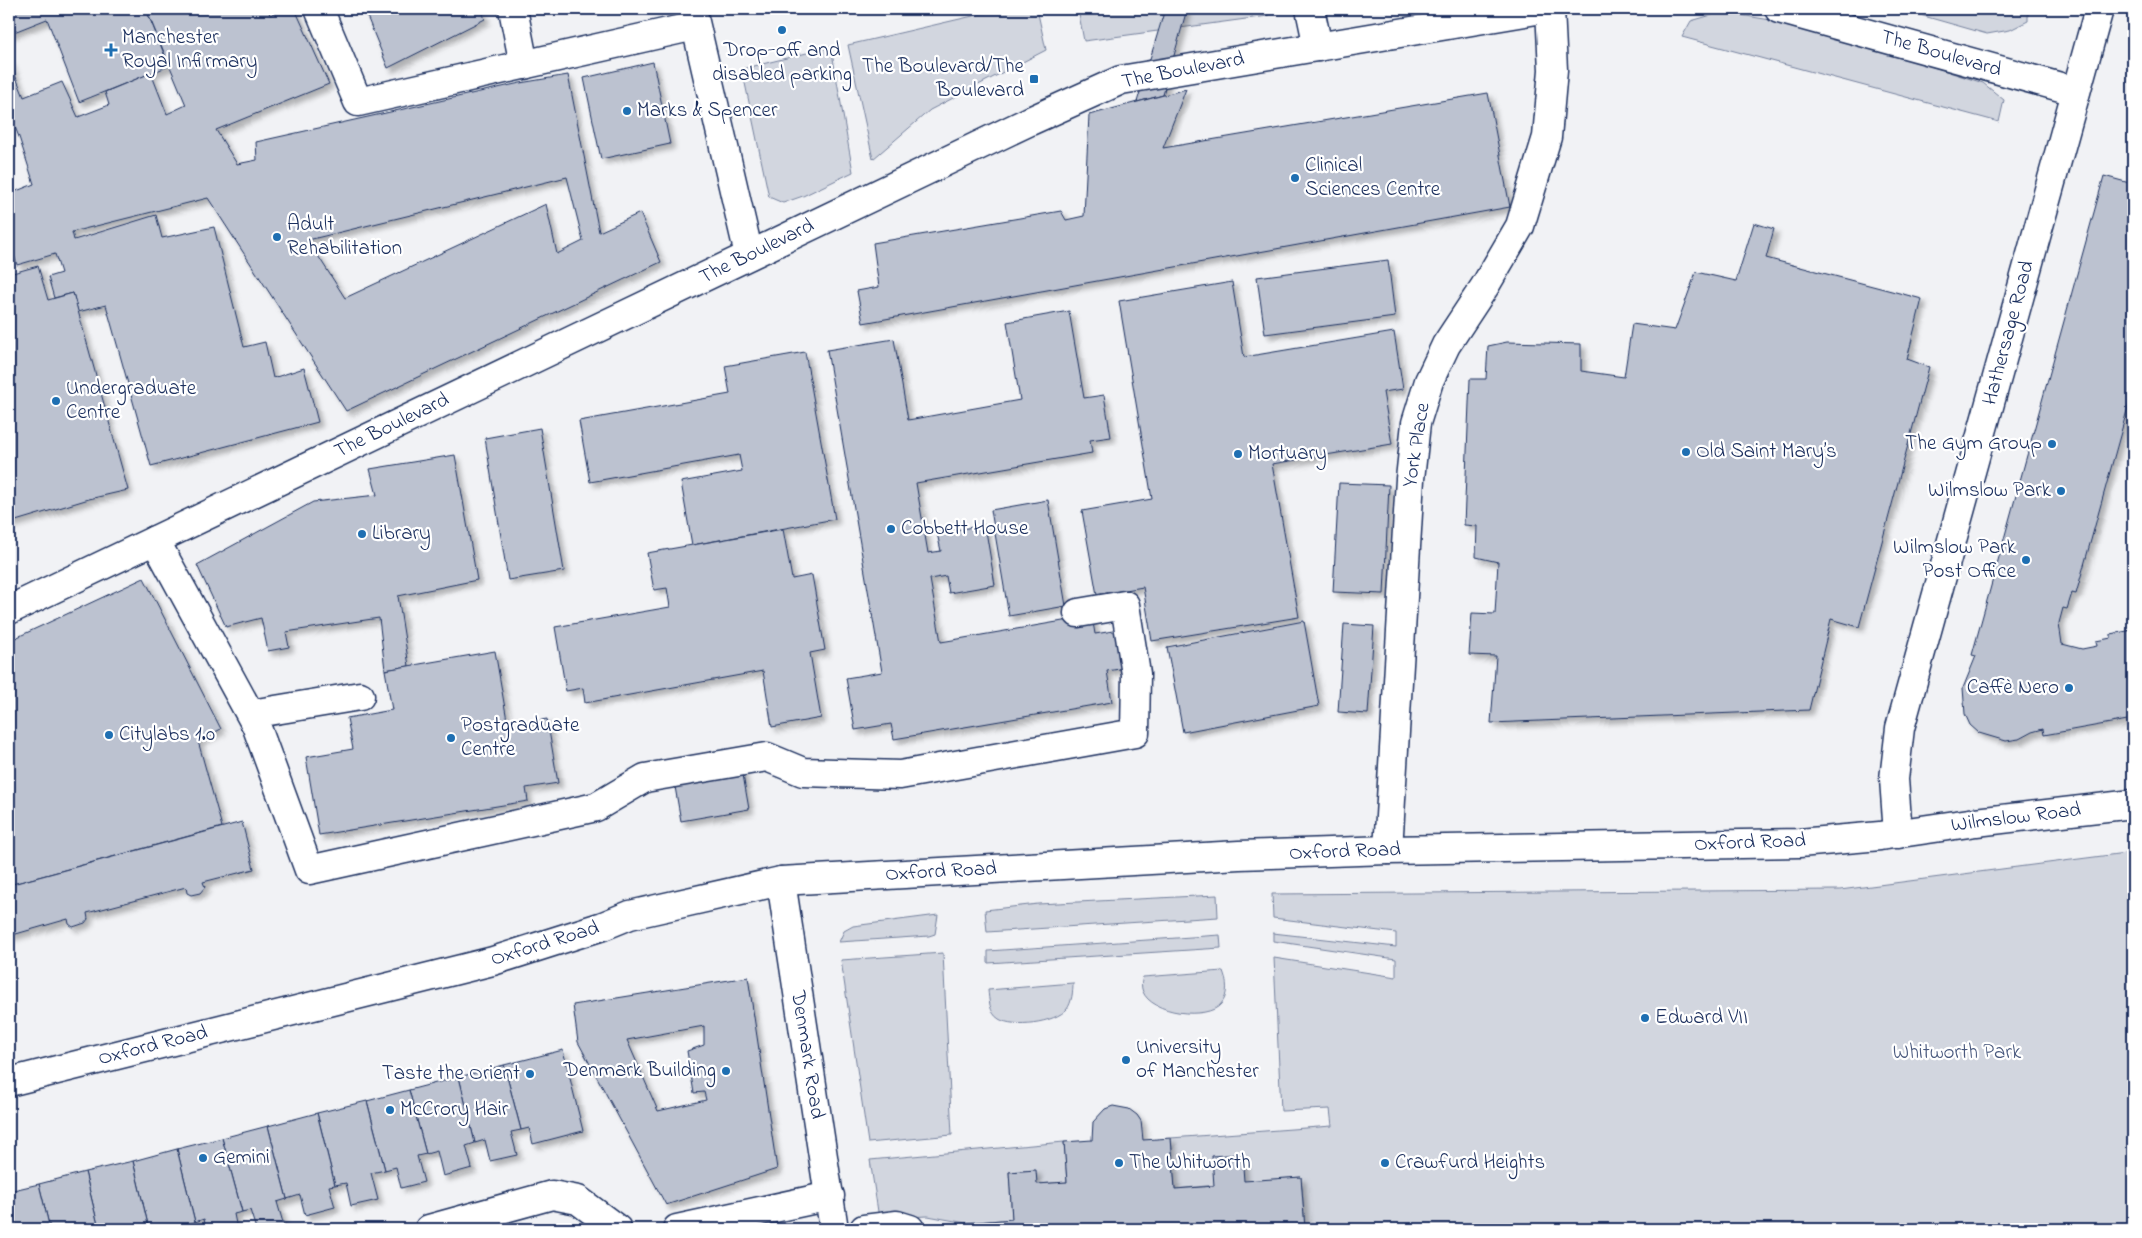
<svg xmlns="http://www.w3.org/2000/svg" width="2142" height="1238" viewBox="0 0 2142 1238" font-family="'Indie Flower',sans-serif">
	<defs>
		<filter id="shadow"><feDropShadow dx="4.5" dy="4.5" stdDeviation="2.5" flood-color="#0004"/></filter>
	</defs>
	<rect width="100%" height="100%" fill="#f1f2f5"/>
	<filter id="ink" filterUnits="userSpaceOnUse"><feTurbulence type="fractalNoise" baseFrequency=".02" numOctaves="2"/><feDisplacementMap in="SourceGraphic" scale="10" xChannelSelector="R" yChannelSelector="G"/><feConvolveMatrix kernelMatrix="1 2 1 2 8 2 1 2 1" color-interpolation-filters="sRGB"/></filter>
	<g filter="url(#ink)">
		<!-- green -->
		<g fill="#d2d6df" stroke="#76829e">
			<polygon points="1003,9 1037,9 1046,50 930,110 873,159 848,45"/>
			<polygon points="1078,9 1267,9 1268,16 1084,41"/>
			<polygon points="1899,9 2024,9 2028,10 2028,21 2010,30 1987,34"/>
			<polygon points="1722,12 1807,26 1983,83 2004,100 1999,122 1682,37 1691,21"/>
			<polygon points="831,47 853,172 803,196 783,203 769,197 742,69"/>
			<polygon points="2133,852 2133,1229 1305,1229 1301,1177 1175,1189 1171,1138 1332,1126 1330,1109 1281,1111 1274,958 1396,977 1396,959 1273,941 1273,933 1396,947 1396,933 1273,918 1272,894 1840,890"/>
			<polygon points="1217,895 1218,917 987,932 985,910 1038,904"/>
			<polygon points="938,915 935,934 929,936 839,942 844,931 853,926"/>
			<polygon points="1220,935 1221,948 988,963 988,951"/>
			<polygon points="943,953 952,1135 868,1143 841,960"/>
			<path d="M 1223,971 C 1227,981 1229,995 1221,1004 C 1206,1023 1130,1012 1143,977 Z"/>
			<path d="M 1073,983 C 1073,991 1072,1002 1067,1009 C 1055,1023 1013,1028 999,1019 C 989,1013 989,999 988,990 Z"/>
			<polygon points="1064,1142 1067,1182 1037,1184 1035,1170 1009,1172 1012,1219 966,1223 928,1216 879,1218 870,1160"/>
		</g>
		<!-- building -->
		<g fill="#bcc2d0" stroke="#1b2f5e" fill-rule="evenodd" filter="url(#shadow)">
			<polygon points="9,9 146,9 169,66 79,102 47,19 9,34"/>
			<path d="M 146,9 L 268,9 L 270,15 L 283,9 L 295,9 L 329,84 L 216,130 L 237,164 L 257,160 L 256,142 L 520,83 L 568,75 L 599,232 L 640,213 L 661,262 L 346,411 L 208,198 L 72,232 L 74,240 L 156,215 L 162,238 L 214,227 L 244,347 L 265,342 L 273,378 L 304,368 L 318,422 L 151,466 L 106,305 L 78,312 L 73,293 L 54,298 L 48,277 L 61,273 L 55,254 L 17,265 L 9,237 L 9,194 L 34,184 L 19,137 L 9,112 L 9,60 L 24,97 L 62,82 L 78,117 L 109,105 L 105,92 L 151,73 L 167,114 L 186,105 ZM 567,177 L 583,241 L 557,254 L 546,204 L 345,298 L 308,240 Z"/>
			<polygon points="364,9 481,9 485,19 388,68"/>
			<polygon points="1165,9 1187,9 1163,95 1137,102"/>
			<polygon points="653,62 670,144 601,159 584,78"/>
			<polygon points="1186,89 1163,148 1488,93 1510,207 863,323 857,291 879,287 873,243 1061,211 1066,220 1084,216 1089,115"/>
			<polygon points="2104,176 2133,184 2133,389 2076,594 2072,593 2067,609 2063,608 2059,623 2062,644 2082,649 2097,646 2096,641 2111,638 2111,634 2133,630 2133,719 2044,735 2043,729 2032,732 2019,739 2006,741 1979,733 1970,725 1965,714 1963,688 1976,656 1972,655"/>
			<polygon points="1754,223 1774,229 1766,258 1922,299 1907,359 1929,367 1859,627 1831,619 1809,710 1491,723 1496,656 1469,655 1472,613 1495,614 1498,562 1476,557 1477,526 1464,525 1470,379 1486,379 1488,346 1507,342 1581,344 1581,371 1624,377 1632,324 1675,330 1696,272 1736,281"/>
			<polygon points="1388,260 1395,317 1265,334 1257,277"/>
			<polygon points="38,266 48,300 73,293 128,490 89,499 9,523 9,274"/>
			<polygon points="1232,282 1244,357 1394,332 1403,389 1383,392 1392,444 1272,464 1299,617 1152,641 1143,587 1097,595 1082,511 1152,499 1119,301"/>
			<polygon points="1069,311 1084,398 1104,395 1111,437 1090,440 1092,453 916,483 928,553 941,551 937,533 985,525 995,585 949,593 946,576 930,579 941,642 1092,616 1095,634 1125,629 1132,667 1107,671 1112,702 894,739 891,724 855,730 846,678 882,672 827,350 894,339 908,420 1020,400 1007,322"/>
			<polygon points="805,352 835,519 692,545 681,482 742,471 739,455 590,482 579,421 730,394 725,366"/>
			<polygon points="540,428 564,571 508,580 485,438"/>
			<polygon points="455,455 477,580 398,596 409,666 385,670 379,618 286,632 289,647 268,651 261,618 226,627 197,565 313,502 377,495 370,469"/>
			<polygon points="1339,483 1389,485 1384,594 1333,592"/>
			<polygon points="1048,500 1066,606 1009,616 991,510"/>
			<polygon points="783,529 792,579 812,575 825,650 810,653 821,718 772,727 763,671 585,703 583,688 566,691 555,627 670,607 667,588 654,590 647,553"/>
			<polygon points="144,578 221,729 198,741 222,827 9,885 9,641"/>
			<polygon points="1304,621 1319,706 1183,732 1167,647"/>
			<polygon points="1344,624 1374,626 1368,714 1338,712"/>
			<polygon points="495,651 508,726 547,719 558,783 526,788 528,801 319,835 306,757 353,749 347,718 392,710 385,670"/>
			<polygon points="742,769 749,809 681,821 674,781"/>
			<polygon points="242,822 254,869 203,882 205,887 200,893 191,895 187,893 186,887 87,913 88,919 85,923 73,927 69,924 68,919 9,936 9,885"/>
			<path d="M 748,977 L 777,1169 L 666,1205 L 578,1042 L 573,1005 ZM 704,1026 L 704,1045 L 687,1051 L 694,1093 L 704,1092 L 706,1100 L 658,1111 L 627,1040 Z"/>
			<polygon points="563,1050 583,1131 533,1144 529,1128 521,1130 504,1065"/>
			<polygon points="504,1065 521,1130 511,1132 517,1155 490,1161 485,1140 475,1143 459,1077"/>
			<polygon points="459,1077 475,1143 466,1146 472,1168 443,1176 437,1151 426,1154 409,1090"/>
			<polygon points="409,1090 426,1154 417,1156 424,1182 401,1188 396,1167 385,1170 367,1101"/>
			<polygon points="367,1101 385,1170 371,1173 378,1200 351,1206 346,1183 335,1185 317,1113"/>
			<polygon points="1113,1106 1129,1109 1137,1115 1141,1121 1143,1140 1171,1138 1175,1189 1214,1186 1212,1156 1242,1154 1244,1181 1301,1177 1305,1229 966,1229 966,1223 1012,1219 1009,1172 1036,1170 1037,1184 1067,1182 1064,1142 1092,1140 1093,1122 1105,1109"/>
			<polygon points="317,1113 335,1185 329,1186 335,1207 305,1215 300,1195 287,1199 268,1126"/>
			<polygon points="268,1126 287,1199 277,1202 284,1226 272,1229 256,1229 250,1210 242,1212 222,1138"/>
			<polygon points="222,1138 242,1212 234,1214 237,1229 206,1229 204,1219 195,1222 177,1149"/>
			<polygon points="177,1149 195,1222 181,1225 183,1229 149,1229 133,1161"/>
			<polygon points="133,1161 149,1229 99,1229 85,1172"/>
			<polygon points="85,1172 99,1229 50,1229 39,1184"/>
			<polygon points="39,1184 50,1229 9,1229 9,1191"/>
		</g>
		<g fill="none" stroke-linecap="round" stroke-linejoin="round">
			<!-- minor casing -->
			<g stroke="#1b2f5e" stroke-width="31">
				<g id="minor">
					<polyline points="319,9 358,102 695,26"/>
					<polyline points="513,9 524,65"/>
					<polyline points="692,9 749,255"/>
					<polyline points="1310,9 1318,47"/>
					<polyline points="1779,9 2075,91"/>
					<polyline points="155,540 256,725 309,870 596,807 645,778 767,757 803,772 900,775 1135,733 1136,674 1125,605 1078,613"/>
					<polyline points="9,610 1030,121 1121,80 1542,9"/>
					<polyline points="251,714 360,696"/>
					<polyline points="1898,834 1894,779 1900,728 2099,9"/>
					<polyline points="1388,850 1410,479 1416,423 1429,381 1446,345 1485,286 1520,226 1547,137 1553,70 1550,9"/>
					<polyline points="781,881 834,1229"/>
					<polyline points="429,1229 552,1195 578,1200 617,1229"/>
					<polyline points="677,1229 830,1196"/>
					<polyline points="864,1229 897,1225 910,1229"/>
				</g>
			</g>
			<!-- major casing -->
			<g stroke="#1b2f5e" stroke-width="31">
				<polyline id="major" points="9,1082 493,961 603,926 630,915 781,881 1239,855 1388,850 1799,843 1880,836 1976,822 2133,804"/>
			</g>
			<!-- minor -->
			<use href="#minor" stroke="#fff" stroke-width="28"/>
			<!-- major -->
			<use href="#major" stroke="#fff" stroke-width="28"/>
		</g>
	</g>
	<!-- markers -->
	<g fill="#1f6fb2" stroke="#fff" stroke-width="2">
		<circle cx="782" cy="30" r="5"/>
		<path d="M108.5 42.5h5v5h5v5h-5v5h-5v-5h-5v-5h5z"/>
		<rect x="1029" y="74" width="10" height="10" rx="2.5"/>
		<circle cx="627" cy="111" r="5"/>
		<circle cx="1295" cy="178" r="5"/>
		<circle cx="277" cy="237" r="5"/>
		<circle cx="56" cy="401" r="5"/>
		<circle cx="2052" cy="444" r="5"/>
		<circle cx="1686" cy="452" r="5"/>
		<circle cx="1238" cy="454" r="5"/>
		<circle cx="2061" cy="491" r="5"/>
		<circle cx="891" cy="529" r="5"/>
		<circle cx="362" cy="534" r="5"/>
		<circle cx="2026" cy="560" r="5"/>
		<circle cx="2069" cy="688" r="5"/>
		<circle cx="109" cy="735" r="5"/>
		<circle cx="451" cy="738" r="5"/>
		<circle cx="1645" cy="1018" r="5"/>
		<circle cx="1126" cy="1060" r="5"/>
		<circle cx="726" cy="1071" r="5"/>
		<circle cx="530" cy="1074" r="5"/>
		<circle cx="390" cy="1110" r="5"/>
		<circle cx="203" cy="1158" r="5"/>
		<circle cx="1119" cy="1163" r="5"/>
		<circle cx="1385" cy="1163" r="5"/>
	</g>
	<g text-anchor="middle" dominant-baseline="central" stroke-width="4.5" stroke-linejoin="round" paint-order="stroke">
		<!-- poi labels -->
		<g font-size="21" fill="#1b2f5e" stroke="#fff" text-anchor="start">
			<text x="122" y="38">Manchester<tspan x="122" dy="24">Royal Infirmary</tspan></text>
			<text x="782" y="51" text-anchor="middle">Drop-off and<tspan x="782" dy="24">disabled parking</tspan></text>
			<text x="1024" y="67" text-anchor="end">The Boulevard/The<tspan x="1024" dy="24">Boulevard</tspan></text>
			<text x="637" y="111">Marks &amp; Spencer</text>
			<text x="1305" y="166">Clinical<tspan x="1305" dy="24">Sciences Centre</tspan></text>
			<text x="287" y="225">Adult<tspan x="287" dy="24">Rehabilitation</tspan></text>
			<text x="66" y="389">Undergraduate<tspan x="66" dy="24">Centre</tspan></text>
			<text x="2042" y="444" text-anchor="end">The Gym Group</text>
			<text x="1696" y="452">Old Saint Mary’s</text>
			<text x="1248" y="454">Mortuary</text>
			<text x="2051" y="491" text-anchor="end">Wilmslow Park</text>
			<text x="901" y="529">Cobbett House</text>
			<text x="372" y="534">Library</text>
			<text x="2016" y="548" text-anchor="end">Wilmslow Park<tspan x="2016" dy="24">Post Office</tspan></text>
			<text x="2059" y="688" text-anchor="end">Caffè Nero</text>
			<text x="461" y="726">Postgraduate<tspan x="461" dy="24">Centre</tspan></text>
			<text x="119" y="735">Citylabs 1.0</text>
			<text x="1655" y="1018">Edward VII</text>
			<text x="1136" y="1048">University<tspan x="1136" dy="24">of Manchester</tspan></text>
			<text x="716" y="1071" text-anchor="end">Denmark Building</text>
			<text x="520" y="1074" text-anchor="end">Taste the Orient</text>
			<text x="400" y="1110">McCrory Hair</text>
			<text x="213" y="1158">Gemini</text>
			<text x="1129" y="1163">The Whitworth</text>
			<text x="1395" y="1163">Crawfurd Heights</text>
		</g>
		<!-- street labels -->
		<g font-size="21" fill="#1b2f5e" stroke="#fff">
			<text transform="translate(1941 54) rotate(16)">The Boulevard</text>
			<text transform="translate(1183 71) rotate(-11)">The Boulevard</text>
			<text transform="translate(757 252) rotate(-26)">The Boulevard</text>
			<text transform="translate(2009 333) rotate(-75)">Hathersage Road</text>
			<text transform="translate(392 426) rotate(-26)">The Boulevard</text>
			<text transform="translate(1417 445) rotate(-81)">York Place</text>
			<text transform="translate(2016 818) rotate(-7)">Wilmslow Road</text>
			<text transform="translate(1750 843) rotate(-2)">Oxford Road</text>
			<text transform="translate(1345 852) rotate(-2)">Oxford Road</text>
			<text transform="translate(941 872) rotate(-3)">Oxford Road</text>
			<text transform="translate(545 944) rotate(-17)">Oxford Road</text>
			<text transform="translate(153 1046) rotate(-14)">Oxford Road</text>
			<text transform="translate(807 1055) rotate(81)">Denmark Road</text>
		</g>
		<!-- park labels -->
		<g font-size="21" fill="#49597e" stroke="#fff">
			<text x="1957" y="1053">Whitworth Park</text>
		</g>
	</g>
	<!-- margin -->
	<rect width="2142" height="1238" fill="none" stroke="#fff" stroke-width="30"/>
	<rect x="15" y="15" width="2112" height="1208" fill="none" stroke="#1b2f5e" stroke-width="2" filter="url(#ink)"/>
</svg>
